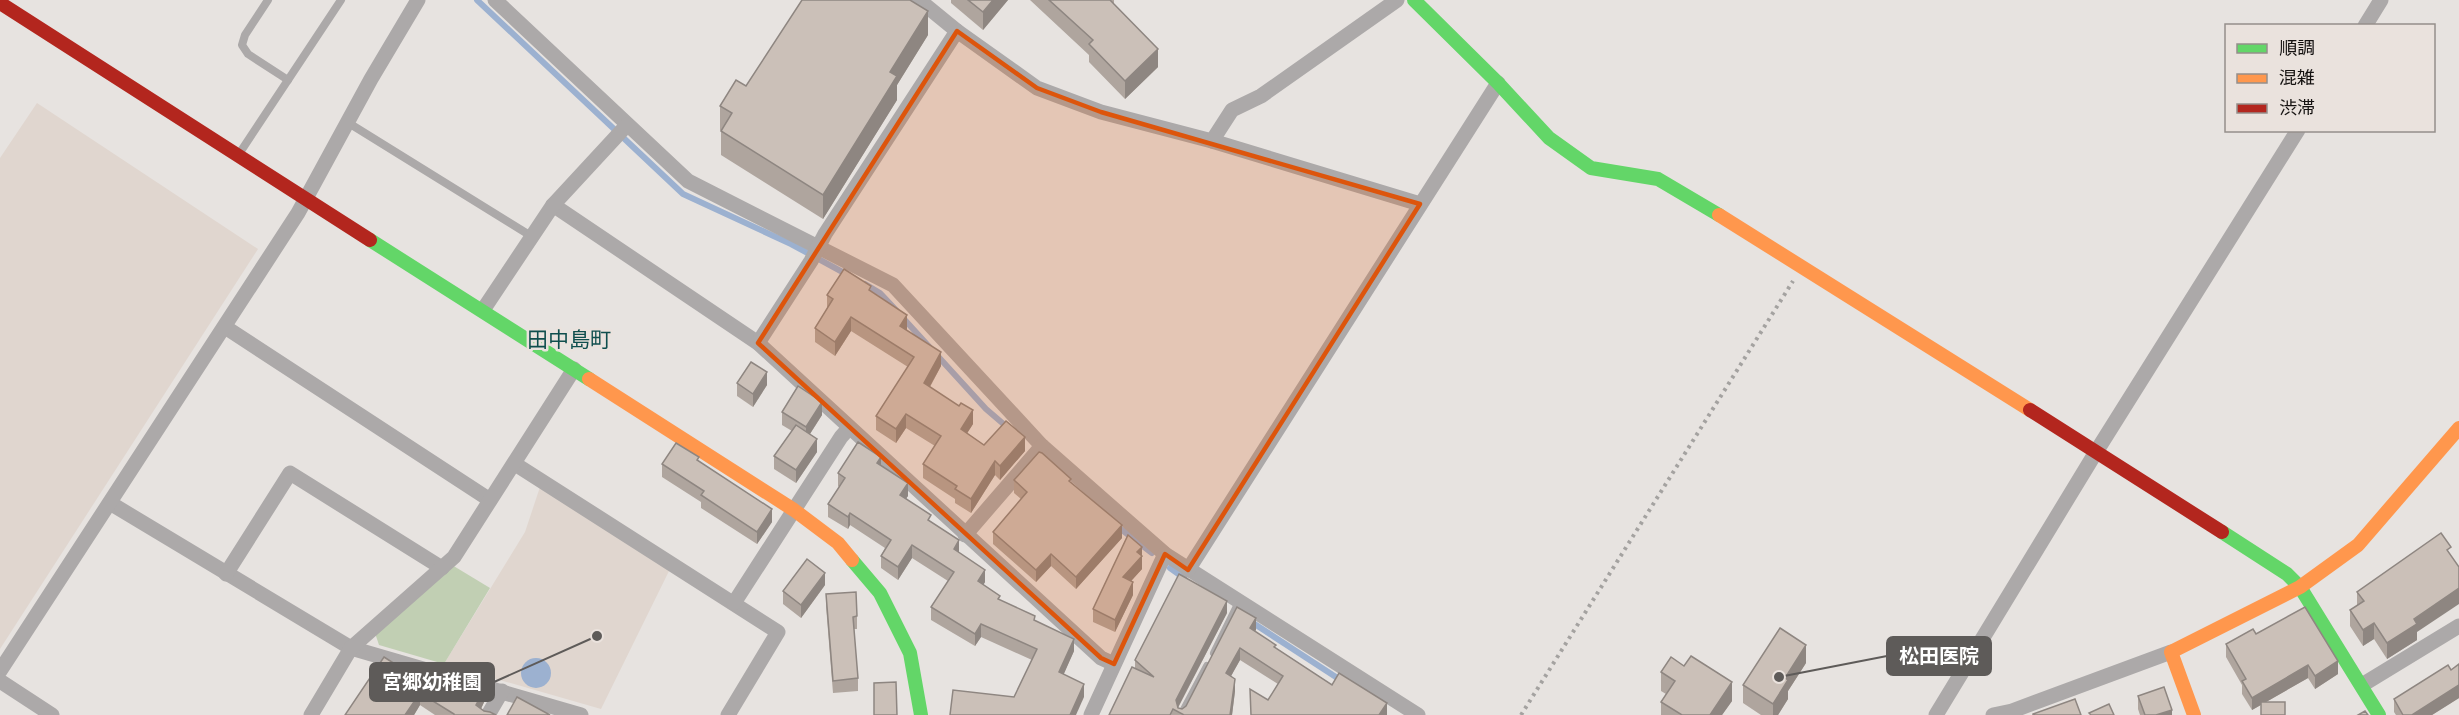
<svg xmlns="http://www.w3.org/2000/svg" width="2459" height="715" viewBox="0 0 2459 715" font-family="Figtree,'Noto Sans JP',sans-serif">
	<rect width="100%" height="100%" fill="#e7e3e0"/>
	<!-- built -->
	<g fill="#e0d6cf">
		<polygon points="37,103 258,249 0,649 0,158"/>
		<polygon points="540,487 670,569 601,709 444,664 525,532"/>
	</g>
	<!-- green -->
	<polygon fill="#c1cfb3" points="452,565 490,588 444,664 379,645 375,633"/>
	<!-- water -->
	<circle fill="#9cb1d0" cx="536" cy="673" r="15"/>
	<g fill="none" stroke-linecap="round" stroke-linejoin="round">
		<!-- stream -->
		<g stroke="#9cb1d0" stroke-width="6">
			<polyline points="477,0 683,194 791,244 848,275"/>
			<polyline points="865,284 880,293 896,310"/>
			<polyline points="903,318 986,409 1007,427"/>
			<polyline points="1117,526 1152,553"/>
			<polyline points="1170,568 1184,578"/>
			<polyline points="1250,621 1342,681"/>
		</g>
		<!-- path -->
		<polyline stroke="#a4a2a0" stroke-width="4" stroke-dasharray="3 4.5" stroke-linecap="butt" points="1521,715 1793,281"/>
		<!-- lane -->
		<g stroke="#aca9a9" stroke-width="8">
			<polyline points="268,0 245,35 242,45 248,54 288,80"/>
			<polyline points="347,122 531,236"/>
			<polyline points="239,154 341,0"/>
			<polyline points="1214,653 1239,602"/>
			<polyline points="1181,715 1207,666"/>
		</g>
		<!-- street -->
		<g stroke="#aca9a9" stroke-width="15">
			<polyline points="495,0 688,181 893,285 1042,446 1165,554 1418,715"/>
			<polyline points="919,0 957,31 1037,88 1101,112 1212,141 1420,204"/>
			<polyline points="2365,26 2381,0"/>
			<polyline points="1212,141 1232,110 1261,96 1397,0"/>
			<polyline points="553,205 758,343 1101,658 1114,664"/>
			<polyline points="483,310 553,205 627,125"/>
			<polyline points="225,327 490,500"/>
			<polyline points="758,343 811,261 825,234 957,31"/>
			<polyline points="515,464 778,632 728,715"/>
			<polyline points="110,503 351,648 581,715"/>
			<polyline points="965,535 1042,446"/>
			<polyline points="1188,570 1498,83"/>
			<polyline points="226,574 290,473 442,568"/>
			<polyline points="734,603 841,437 849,428"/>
			<polyline points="0,671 298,213 371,79 418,0"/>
			<polyline points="0,681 52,715"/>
			<polyline points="2362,685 2459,626"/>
			<polyline points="311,715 351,648 454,557 574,369"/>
			<polyline points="488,715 502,691"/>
			<polyline points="1091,715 1165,554"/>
			<polyline points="1936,715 2096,452 2298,130"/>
			<polyline points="1993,715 2012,711 2171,652"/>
		</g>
		<!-- fast -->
		<g stroke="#63d668" stroke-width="14">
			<polyline points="1414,0 1498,83 1549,138 1591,168 1658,179 1719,215"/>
			<polyline points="370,240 589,379"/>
			<polyline points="2222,532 2287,574 2300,587 2379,715"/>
			<polyline points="852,560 880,593 910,653 921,715"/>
		</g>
		<!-- slow -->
		<g stroke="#ff974d" stroke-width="14">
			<polyline points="1719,215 2030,410"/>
			<polyline points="589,379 794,510 838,543 852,560"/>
			<polyline points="2194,715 2171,652 2300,587 2358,545 2459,428"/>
		</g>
		<!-- jam -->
		<g stroke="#b3261e" stroke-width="14">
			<polyline points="0,3 370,240"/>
			<polyline points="2030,410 2222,532"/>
		</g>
	</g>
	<!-- wall -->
	<g fill="#afa59e">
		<polygon points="951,0 1008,0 983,30 951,3"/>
		<polygon points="1030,0 1114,0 1114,4 1158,67 1125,99 1089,62 1089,55"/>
		<polygon points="928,35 897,85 897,100 823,219 721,155 721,131 720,130 720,106 746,86"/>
		<polygon points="871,292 907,329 907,330 941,366 930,387 973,424 967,433 984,445 1025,451 1000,480 995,475 971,513 955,503 955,499 923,478 923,464 935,446 906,428 896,443 876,430 876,416 908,367 851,331 835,356 815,342 815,328 827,309 827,295"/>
		<polygon points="737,383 767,385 753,407 737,396"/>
		<polygon points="782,412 822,415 810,434 817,452 796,483 774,469 774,456 792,431 782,425"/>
		<polygon points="699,461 772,522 757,544 701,508 701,502 662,477 662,464"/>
		<polygon points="881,465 908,496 906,498 931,522 985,582 983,585 1000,600 1035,621 1074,651 1063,675 1084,697 1014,697 1032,660 981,637 975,646 931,620 931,607 948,581 912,558 898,580 881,568 881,556 885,548 850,525 848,529 828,517 828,504 839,487 838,486 838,473"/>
		<polygon points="1014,480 1071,482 1122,538 1076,589 1051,566 1036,582 993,544 993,532 1021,499 1014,493"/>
		<polygon points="1142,547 1142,569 1131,581 1133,595 1115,632 1093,622 1093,609"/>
		<polygon points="825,585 801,618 783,604 783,591"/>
		<polygon points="2357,592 2417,632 2417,640 2387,659 2374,639 2363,646 2350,626 2350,610 2357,606"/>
		<polygon points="826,594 857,616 857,629 854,629 858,678 858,691 833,693 826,606"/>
		<polygon points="1227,613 1178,708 1182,709 1186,706 1256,630 1255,631 1276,648 1332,685 1387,715 1268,700 1278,684 1240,660 1231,676 1235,691 1232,715 1109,715 1135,668 1135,660"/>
		<polygon points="2256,634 2338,674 2315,689 2308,678 2252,710 2242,694 2242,685 2226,657 2226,644"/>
		<polygon points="1806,663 1788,691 1788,699 1778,715 1761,715 1743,703 1743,685"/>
		<polygon points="1661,672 1732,701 1722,715 1661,715 1661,702 1666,694 1661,691"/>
		<polygon points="412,675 460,693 485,700 481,709 484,711 496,715 435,715 420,705 414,715 345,715"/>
		<polygon points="2138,696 2172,715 2140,715 2138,709"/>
		<polygon points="2459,698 2432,715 2396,715 2394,712 2394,699"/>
	</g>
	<!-- shaded-wall -->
	<g fill="#8e8681">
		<polygon points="993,0 1008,0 983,30 983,12"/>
		<polygon points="928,11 928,35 897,85 897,100 823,219 823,195 890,72"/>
		<polygon points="1158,49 1158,67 1125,99 1125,81"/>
		<polygon points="907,315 907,329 900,340 900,326"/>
		<polygon points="851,317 851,331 835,356 835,342"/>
		<polygon points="941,352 941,366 924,397 924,383"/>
		<polygon points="767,372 767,385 753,407 753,394"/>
		<polygon points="822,402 822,415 806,440 806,427"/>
		<polygon points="973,410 973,424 961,443 961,429"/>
		<polygon points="906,414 906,428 896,443 896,429"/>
		<polygon points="1025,437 1025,451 1000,480 1000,466"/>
		<polygon points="817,439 817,452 796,483 796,470"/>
		<polygon points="881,457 881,469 877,463"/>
		<polygon points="995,461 995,475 971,513 971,499"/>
		<polygon points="908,483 908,496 900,507 900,495"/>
		<polygon points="772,509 772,522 757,544 757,532"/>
		<polygon points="850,513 850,525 848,529 848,517"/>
		<polygon points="1122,525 1122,538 1076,589 1076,577"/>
		<polygon points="959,540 959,553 954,549"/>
		<polygon points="912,545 912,558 898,580 898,567"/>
		<polygon points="1142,547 1142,569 1123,590 1123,577 1137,552"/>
		<polygon points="1051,554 1051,566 1036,582 1036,570"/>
		<polygon points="985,570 985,582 978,594 978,581"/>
		<polygon points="825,573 825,585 801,618 801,605"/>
		<polygon points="1133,582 1133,595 1115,632 1115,620"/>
		<polygon points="2459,588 2459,604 2417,632 2417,640 2387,659 2387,643 2414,619"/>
		<polygon points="1227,601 1227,613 1176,711 1176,700"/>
		<polygon points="1256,618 1256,630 1250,640 1250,628"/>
		<polygon points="2374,623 2374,639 2363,646 2363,630"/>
		<polygon points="981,624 981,637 975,646 975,634"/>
		<polygon points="1074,639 1074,651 1059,685 1059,672"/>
		<polygon points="1806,645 1806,663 1788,691 1788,699 1778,715 1773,715 1773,704 1785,678"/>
		<polygon points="1240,648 1240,660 1226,685 1226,673"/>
		<polygon points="2338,661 2338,674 2315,689 2315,676"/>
		<polygon points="2308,665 2308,678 2252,710 2252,698"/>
		<polygon points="1235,679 1235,691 1232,715 1230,715"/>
		<polygon points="1732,682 1732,701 1722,715 1710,715"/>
		<polygon points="1084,684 1084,697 1076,715 1070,715"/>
		<polygon points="2459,685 2459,698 2432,715 2412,715"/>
		<polygon points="485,688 485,700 478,715 476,705"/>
		<polygon points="420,693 420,705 414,715 405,715"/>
		<polygon points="1387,703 1387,715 1379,715"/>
		<polygon points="2172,710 2172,715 2156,715"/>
	</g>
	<!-- building -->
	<g fill="#cbc0b8" stroke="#8e8681" stroke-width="1.5">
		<polygon points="802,0 910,0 928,11 890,72 897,76 823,195 721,131 732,113 720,106 736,80 746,86"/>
		<polygon points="968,0 993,0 983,12"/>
		<polygon points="1049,0 1110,0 1158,49 1125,81 1089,44 1093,40"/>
		<polygon points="844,269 871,286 869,290 907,315 900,326 941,352 924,383 959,406 961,403 973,410 961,429 984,445 1006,421 1025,437 1000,466 995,461 971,499 955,489 957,486 923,464 941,436 906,414 896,429 876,416 914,357 851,317 835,342 815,328 833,299 827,295"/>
		<polygon points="751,362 767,372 753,394 737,383"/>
		<polygon points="798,386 822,402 806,427 782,412"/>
		<polygon points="796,425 817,439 796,470 774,456"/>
		<polygon points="858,442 881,457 877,463 908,483 900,495 931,515 928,520 959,540 954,549 985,570 978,581 1000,596 998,599 1035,616 1034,620 1074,639 1059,672 1084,684 1070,715 950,715 953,690 1014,697 1037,649 981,624 975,634 931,607 954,572 912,545 898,567 881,556 891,540 850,513 848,517 828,504 845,478 838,473"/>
		<polygon points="676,443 699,457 697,460 772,509 757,532 701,495 704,491 662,464"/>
		<polygon points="1039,452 1042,453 1071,479 1069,481 1122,525 1076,577 1051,554 1036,570 993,532 1027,492 1014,480"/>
		<polygon points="2441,533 2451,547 2447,550 2459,567 2459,588 2414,619 2417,624 2387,643 2374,623 2363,630 2350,610 2364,601 2357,592"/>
		<polygon points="1128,535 1142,547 1137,552 1142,556 1123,577 1133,582 1115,620 1093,609"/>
		<polygon points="807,559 825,573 801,605 783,591"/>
		<polygon points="1179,574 1227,601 1176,700 1178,708 1182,709 1186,706 1237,607 1256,618 1250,628 1276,645 1274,647 1332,685 1339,673 1387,703 1379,715 1251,715 1250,689 1268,700 1283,676 1240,648 1226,673 1235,679 1230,715 1184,715 1173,709 1170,715 1109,715 1132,667 1154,677 1135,660"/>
		<polygon points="856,592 857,616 853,617 858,678 833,681 826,594"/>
		<polygon points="2305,607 2338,661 2315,676 2308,665 2252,698 2242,681 2246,679 2226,644 2253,629 2256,634"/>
		<polygon points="1780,628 1806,645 1785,678 1788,680 1773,704 1743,685"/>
		<polygon points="1691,656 1732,682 1710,715 1682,715 1661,702 1675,681 1661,672 1671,657 1684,666"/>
		<polygon points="384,657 412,675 419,665 460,693 466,684 485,688 476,705 484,711 490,712 496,715 454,715 454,714 420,693 405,715 345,715"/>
		<polygon points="2459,664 2459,685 2412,715 2403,715 2394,699 2448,665 2451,670"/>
		<polygon points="896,682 897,715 874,715 874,683"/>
		<polygon points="2164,687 2172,710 2156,715 2145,715 2138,696"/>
		<polygon points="517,697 550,715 507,715"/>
		<polygon points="2075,699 2081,715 2033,715 2033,714"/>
		<rect x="2261" y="702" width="24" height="13"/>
		<polygon points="2109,704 2114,715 2091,715 2089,713"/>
		<polygon points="2365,711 2368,715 2358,715"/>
	</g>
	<!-- marked area -->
	<path fill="#dd550c" fill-opacity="0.2" stroke="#dd550c" stroke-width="4.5" stroke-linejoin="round" d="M 957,31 L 1037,88 L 1101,112 L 1420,204 L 1188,570 L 1165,554 L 1114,664 L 1101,658 L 758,343 Z"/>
	<g text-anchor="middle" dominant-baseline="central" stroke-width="5" stroke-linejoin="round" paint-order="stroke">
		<!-- quarter labels -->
		<g font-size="21" fill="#0f4e4d" stroke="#eae2dd">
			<text x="569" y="339">田中島町</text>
		</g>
	</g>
	<!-- callouts -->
	<path fill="none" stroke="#5e5b59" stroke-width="2" d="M1779 677L1887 656M597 636L494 682"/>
	<g fill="#5e5b59" stroke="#eae2dd" stroke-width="2">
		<circle cx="1779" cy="677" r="6"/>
		<circle cx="597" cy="636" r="6"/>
	</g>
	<g fill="#5e5b59" stroke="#5e5b59" stroke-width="2">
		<rect x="1887" y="637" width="104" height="38" rx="6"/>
		<rect x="370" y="663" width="124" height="38" rx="6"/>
	</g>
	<g font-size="20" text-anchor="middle" font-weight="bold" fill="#fff">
		<text x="1939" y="663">松田医院</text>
		<text x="432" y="689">宮郷幼稚園</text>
	</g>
	<!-- legend -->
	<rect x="2225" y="24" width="210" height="108" fill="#eae2dd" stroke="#958f8b" stroke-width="1.5"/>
	<rect x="2237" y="44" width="30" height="9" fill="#63d668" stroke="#958f8b" stroke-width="1.5"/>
	<text x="2279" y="54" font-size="18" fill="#151211">順調</text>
	<rect x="2237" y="74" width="30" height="9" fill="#ff974d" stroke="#958f8b" stroke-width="1.5"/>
	<text x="2279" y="84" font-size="18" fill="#151211">混雑</text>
	<rect x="2237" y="104" width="30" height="9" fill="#b3261e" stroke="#958f8b" stroke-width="1.5"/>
	<text x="2279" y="114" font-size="18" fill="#151211">渋滞</text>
</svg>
